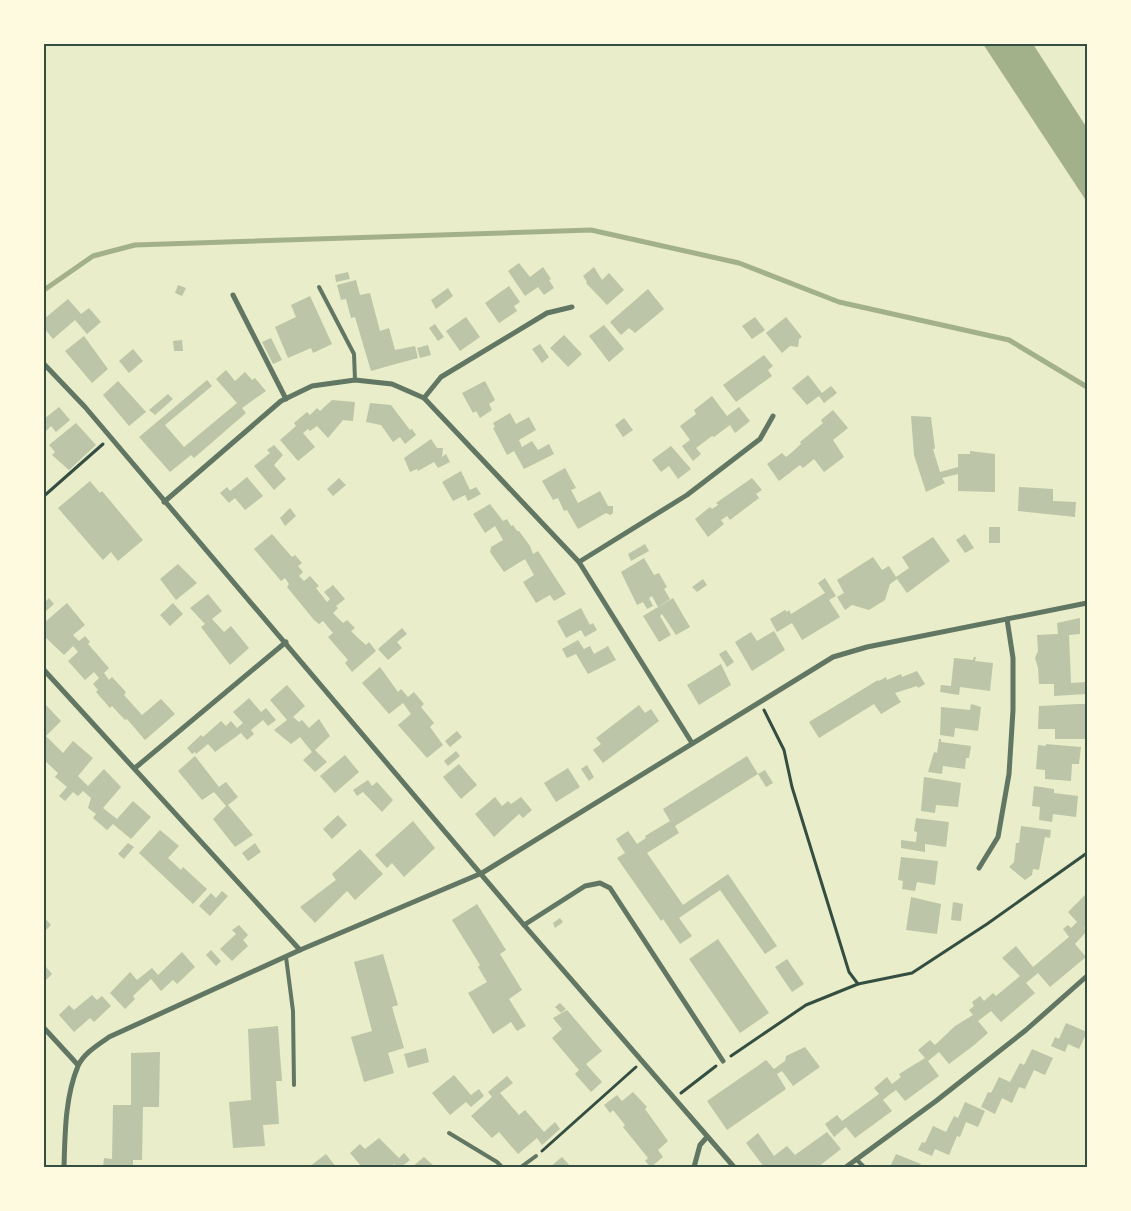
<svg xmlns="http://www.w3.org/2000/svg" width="1131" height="1211" viewBox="0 0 1131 1211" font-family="Helvetica,sans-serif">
	<rect width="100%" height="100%" fill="#e9edc9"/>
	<!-- water -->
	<polygon fill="#a3b18a" points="983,44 1033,44 1087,128 1087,202"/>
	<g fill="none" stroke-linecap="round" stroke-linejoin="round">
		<!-- stream -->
		<polyline stroke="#a3b18a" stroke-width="5" points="44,290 93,256 135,245 591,230 739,263 839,302 1009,340 1087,387"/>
	</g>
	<!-- building -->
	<g fill="#bcc5a7">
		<polygon points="519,263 530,277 543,267 551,279 549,280 554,288 544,295 538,287 525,296 508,271"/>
		<polygon points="594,267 602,280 609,273 624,290 607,305 586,283 587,282 583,276"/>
		<polygon points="348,272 350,279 336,282 335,275"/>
		<polygon points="356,280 360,295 370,293 380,331 389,328 395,350 415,346 418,358 392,365 388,352 392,365 371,371 355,317 351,318 346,299 341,300 337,285"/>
		<polygon points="178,285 186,288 182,296 175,293"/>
		<polygon points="509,286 520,302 514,306 517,311 499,323 485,303"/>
		<polygon points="448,288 453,296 436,309 431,300"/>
		<polygon points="648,289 664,309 635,333 629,328 621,335 610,322"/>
		<polygon points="310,296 332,344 313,353 311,348 288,358 275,327 296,317 291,305"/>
		<polygon points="68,299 81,314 89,308 101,322 87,334 75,320 53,339 44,328 44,319"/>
		<polygon points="466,317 480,337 460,351 446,331"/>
		<polygon points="755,317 765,330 752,339 742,326"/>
		<polygon points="786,317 802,337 799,339 798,347 790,346 782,353 766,333"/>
		<polygon points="435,324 444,337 438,341 429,328"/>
		<polygon points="604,325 624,349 609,362 589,336"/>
		<polygon points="564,335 582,354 568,367 550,348"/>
		<polygon points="84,336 108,369 92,383 65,351"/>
		<polygon points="271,338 282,360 273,364 262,342"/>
		<polygon points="182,340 183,351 174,351 173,341"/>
		<polygon points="540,344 549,357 542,363 532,349"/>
		<polygon points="428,345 431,355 420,358 417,348"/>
		<polygon points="133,349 143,361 129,373 119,361"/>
		<polygon points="764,355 773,366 768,370 772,376 736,402 723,385"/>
		<polygon points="226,370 235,381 245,372 252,380 255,378 266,391 242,408 246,413 194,458 191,455 170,472 139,437 207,380 212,386 165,425 184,447 237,403 216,379"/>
		<polygon points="808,375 822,393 831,386 837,393 824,403 819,396 807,405 792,388"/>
		<polygon points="118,381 146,412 129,426 103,395"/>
		<polygon points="485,381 495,400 489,404 492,410 480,418 476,411 473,413 462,393"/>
		<polygon points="168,394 173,399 155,415 149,410"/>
		<polygon points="712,396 727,416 739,407 750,421 735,433 730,425 714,437 712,436 696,448 701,454 693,461 682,446 690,440 680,426 696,414 694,410"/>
		<polygon points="332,400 355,402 353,421 343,420 328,438 317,426 310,431 308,429 303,433 315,447 298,461 280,440 296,426 294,423 307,412 310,415 317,408 320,411"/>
		<polygon points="370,403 391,405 410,430 412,429 416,435 405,444 400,437 393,442 381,425 366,422"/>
		<polygon points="59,407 70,420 56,432 51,426 44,433 44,419"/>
		<polygon points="833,410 848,428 833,440 844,457 824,472 814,459 803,468 800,465 779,481 767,464 782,453 786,457 791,453 801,444 800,442 823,423 821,420"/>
		<polygon points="510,413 516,424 529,417 536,430 519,440 522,447 532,441 538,450 549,444 554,454 524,469 514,451 507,455 493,428 495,427 493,423"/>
		<polygon points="911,416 931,417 935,449 933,449 940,472 958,467 958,454 970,454 970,451 995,454 995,492 958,491 958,474 942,478 945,483 926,492 914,455"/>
		<polygon points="624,418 633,430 623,437 615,425"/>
		<polygon points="76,423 96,445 69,470 52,455 55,452 49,445"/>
		<polygon points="431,439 437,448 443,448 442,457 446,454 450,462 438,468 434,462 418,471 417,469 410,472 404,458"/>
		<polygon points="274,445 283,455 274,465 286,479 274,490 254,466 270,453 267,450"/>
		<polygon points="671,446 691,469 678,479 669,466 661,472 652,460"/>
		<polygon points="565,468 576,488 571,490 578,503 600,491 608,506 613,506 613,513 610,515 606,513 578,529 567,510 564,511 558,498 553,500 542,481"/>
		<polygon points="461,471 470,490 476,487 481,494 468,501 465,495 453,501 442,482"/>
		<polygon points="247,477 263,496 245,510 235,498 229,503 220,493 227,487 230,491"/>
		<polygon points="339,478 346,485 333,496 327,489"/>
		<polygon points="752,478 762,490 756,494 759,498 730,520 727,516 721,520 724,524 708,537 695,519 710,507 712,509 718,505 716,503"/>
		<polygon points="90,481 100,493 102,491 143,540 118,561 111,552 103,560 58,508"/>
		<polygon points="1019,487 1053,489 1053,501 1076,502 1075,517 1018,511"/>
		<polygon points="490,504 503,521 507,519 511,526 513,525 517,531 519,531 530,546 533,554 538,551 566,594 554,601 550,595 536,603 523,582 534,575 525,559 504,572 490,552 491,547 503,540 495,526 485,533 473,514"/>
		<polygon points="290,508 296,516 285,526 280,518"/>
		<rect x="989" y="527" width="11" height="16"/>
		<polygon points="272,534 292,557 295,555 302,563 298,566 303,572 299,576 304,581 310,576 319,586 316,588 327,602 330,599 324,592 333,585 345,599 336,606 338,608 333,613 343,623 347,620 355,628 351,631 358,638 366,645 369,642 376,651 352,672 345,663 348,660 328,637 333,633 323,621 319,624 314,620 287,587 289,584 285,578 281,581 254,549"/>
		<polygon points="965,534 974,548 965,553 956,540"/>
		<polygon points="933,537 950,561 907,593 897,579 890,584 885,600 869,610 852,605 845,610 837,597 844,593 837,580 873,557 882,570 889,566 896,577 909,568 902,557"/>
		<polygon points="645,544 649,551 631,561 628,554"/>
		<polygon points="644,558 654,575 659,573 667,587 664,589 670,599 658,607 652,596 649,598 653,606 647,609 643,602 637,605 621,572"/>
		<polygon points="178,564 197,583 176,600 160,579"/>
		<polygon points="825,578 836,596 829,600 840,617 802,640 792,623 777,632 770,619 785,610 787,612 789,610 791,614 825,593 818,583"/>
		<polygon points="703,579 707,585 697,592 692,587"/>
		<polygon points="208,594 222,611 212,619 224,632 231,626 249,648 230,665 201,627 205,624 190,608"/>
		<polygon points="49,598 54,604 44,613 44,603"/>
		<polygon points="673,598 690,627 676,635 662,614 660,616 671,635 659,642 643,616"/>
		<polygon points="67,603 85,625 73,635 79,641 85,636 90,642 88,644 109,668 104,673 109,680 112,677 126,692 124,695 142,715 161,699 175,714 145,740 127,719 125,720 112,706 110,708 96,692 98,690 93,684 99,678 94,672 85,680 68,661 78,652 73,646 64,655 44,636 44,623"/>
		<polygon points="173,603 183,614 170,626 160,615"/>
		<polygon points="581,608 590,625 593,623 597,630 585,637 581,630 566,638 557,621"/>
		<polygon points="1080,618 1080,634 1069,635 1071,683 1087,682 1087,694 1054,696 1054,684 1039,684 1038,668 1035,658 1038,651 1037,635 1058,634 1057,623"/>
		<polygon points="402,628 407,634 397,642 402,648 388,660 378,649"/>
		<polygon points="774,631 785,650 752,671 735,642 751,632 757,641"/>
		<polygon points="578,640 584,649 590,646 594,654 608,646 616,660 588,674 576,654 567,658 562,649"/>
		<polygon points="726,650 734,662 727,667 719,654"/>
		<polygon points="974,657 976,657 975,661 993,663 990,691 960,687 959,695 940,692 941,685 951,686 954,658 973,660"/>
		<polygon points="721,664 731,685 699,705 687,685"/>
		<polygon points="380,667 398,692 401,689 408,697 414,692 424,704 421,707 434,723 430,727 443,745 427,758 398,725 411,714 403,703 389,714 362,683"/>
		<polygon points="917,671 925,684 918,688 917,686 895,693 901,702 881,714 874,704 819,738 809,722 878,680 879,681 886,677 887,680 901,674 902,677"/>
		<polygon points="287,685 305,706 293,717 299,722 302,720 309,728 319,719 330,736 315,750 327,762 315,772 303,760 312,752 300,737 291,744 274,730 287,720 270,700"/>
		<polygon points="249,698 261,712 266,708 276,720 268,726 263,720 251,730 254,734 247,740 241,733 215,752 208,744 196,754 195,752 192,754 187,748 201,735 203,737 221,721 226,726 231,721 237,728 243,723 233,712"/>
		<polygon points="45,704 61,721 46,736 63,753 73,741 93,758 78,776 88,786 104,769 121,787 103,808 117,819 133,801 151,817 131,839 113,824 107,830 93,818 96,814 88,808 91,798 83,791 78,796 73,792 65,801 59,796 67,787 55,777 58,773 44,760"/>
		<polygon points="971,704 981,707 978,731 955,728 954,737 940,735 941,707 970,710"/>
		<polygon points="1078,704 1087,704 1087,739 1055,739 1055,729 1038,729 1039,706"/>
		<polygon points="639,705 645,713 651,709 659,721 603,763 593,750 601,744 596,738"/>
		<polygon points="457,731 462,737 450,747 445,741"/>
		<polygon points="939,739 941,739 941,742 971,746 969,758 966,758 965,769 943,766 942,774 928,772 934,752 937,753"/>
		<polygon points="1046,744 1081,747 1079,764 1072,764 1071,781 1045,779 1045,770 1036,769 1038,745 1046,746"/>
		<polygon points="456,751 460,756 448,766 444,761"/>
		<polygon points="345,755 359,772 335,793 320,776"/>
		<polygon points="195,756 219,787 226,782 238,797 228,805 253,835 235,847 213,819 226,806 214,792 202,800 178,771"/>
		<polygon points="747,756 758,774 675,826 679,833 647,853 683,905 728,874 777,946 765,954 720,890 679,918 692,936 680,944 663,919 661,921 617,858 625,853 616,839 628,831 637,844 646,838 645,836 670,821 663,809"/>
		<polygon points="459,764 477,785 461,799 443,777"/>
		<polygon points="587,765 594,777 589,781 581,769"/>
		<polygon points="568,768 580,787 556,802 544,783"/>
		<polygon points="765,770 773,783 766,787 758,774"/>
		<polygon points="924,777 961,783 958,807 936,805 935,813 921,811"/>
		<polygon points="368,780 372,786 377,782 393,800 382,812 363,792 357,796 353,790"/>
		<polygon points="1034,786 1054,789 1054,793 1078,796 1076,817 1053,814 1052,822 1039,820 1040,807 1032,806"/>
		<polygon points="495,797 502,806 508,801 511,804 521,797 532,810 523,818 519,814 494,837 475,814"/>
		<polygon points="338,815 347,825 332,839 323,829"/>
		<polygon points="916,818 949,822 946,847 925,844 925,852 901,848 901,840 916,842 917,832 914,831"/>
		<polygon points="413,821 435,848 404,877 392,863 387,868 375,855"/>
		<polygon points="1021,826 1051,830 1050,838 1045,837 1039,870 1033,869 1032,875 1025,880 1009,867 1014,862 1016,843 1019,843"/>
		<polygon points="160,830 179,846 168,858 181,870 183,867 207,889 193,904 139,853"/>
		<polygon points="128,843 134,847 124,859 118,854"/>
		<polygon points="255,843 261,852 248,861 242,853"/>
		<polygon points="360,849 383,874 355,900 347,891 315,923 300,907 336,880 332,874"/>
		<polygon points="901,857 938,861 935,885 917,882 915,891 902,889 903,881 898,880"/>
		<polygon points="222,891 228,896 210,916 199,906 211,893 216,898"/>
		<polygon points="1087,893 1087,925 1084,928 1087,931 1075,944 1086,957 1050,987 1038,973 1026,983 1035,993 1001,1022 991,1011 978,1021 988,1033 973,1046 949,1064 939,1052 928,1061 939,1076 905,1101 896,1090 889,1095 883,1100 892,1111 855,1138 846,1127 834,1137 825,1124 837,1115 842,1121 879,1094 874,1088 887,1077 892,1084 901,1077 899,1074 925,1058 918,1050 930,1040 935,1045 955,1026 973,1015 969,1010 974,1006 972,1002 980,996 984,1001 993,993 996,996 1020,976 1002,958 1016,946 1033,967 1069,937 1063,929 1068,925 1071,928 1077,922 1068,912"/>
		<polygon points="911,897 941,904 937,934 906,930"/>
		<polygon points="953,902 963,904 961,921 951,920"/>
		<polygon points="477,904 506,950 500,954 522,990 509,999 526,1026 517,1031 511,1022 493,1034 468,993 487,982 478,967 480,965 452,920"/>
		<polygon points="44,917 51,925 44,932"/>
		<polygon points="560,918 563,922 555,928 553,923"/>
		<polygon points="239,925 248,935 243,940 248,946 232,961 220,949 236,934 232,930"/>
		<polygon points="718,939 769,1013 740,1033 689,959"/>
		<polygon points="211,950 221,961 216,966 206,955"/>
		<polygon points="182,952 195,967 177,984 173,980 161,991 151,979 133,996 135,999 125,1009 110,993 130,972 137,980 152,968 158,975"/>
		<polygon points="383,954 398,1005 392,1007 404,1048 388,1053 394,1073 364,1082 351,1037 372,1031 354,962"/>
		<polygon points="787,959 804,984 792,992 775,967"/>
		<polygon points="46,967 52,974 44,982 44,969"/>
		<polygon points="92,995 97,1000 102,996 111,1006 94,1022 90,1018 74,1032 59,1015 69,1005 74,1010"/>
		<polygon points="560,1003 566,1009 561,1013 555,1007"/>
		<polygon points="567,1010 602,1051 586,1064 602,1082 591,1092 575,1074 579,1070 552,1038 562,1029 553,1018"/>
		<polygon points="1066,1023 1087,1032 1079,1049 1068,1044 1065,1052 1051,1046 1055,1037 1059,1039"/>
		<polygon points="278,1026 282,1081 276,1081 279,1124 263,1125 265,1146 233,1148 229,1102 251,1100 248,1029"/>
		<polygon points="805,1047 820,1067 793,1086 782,1071 777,1074 786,1089 727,1130 707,1101 766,1060 774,1069 785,1061 786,1056"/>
		<polygon points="426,1048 429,1062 408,1068 404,1054"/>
		<polygon points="1032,1049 1053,1058 1045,1075 1034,1070 1025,1089 1019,1087 1012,1103 1002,1098 995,1114 981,1107 988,1092 991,1093 999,1077 1010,1082 1020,1063 1024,1065"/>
		<polygon points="160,1052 159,1107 143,1107 142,1160 133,1160 133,1167 103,1167 104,1158 112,1159 113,1105 131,1105 131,1053"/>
		<polygon points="454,1075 471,1095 479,1089 484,1096 471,1107 466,1102 450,1115 432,1093"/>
		<polygon points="507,1076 513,1083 500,1093 519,1115 525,1110 544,1132 555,1122 560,1129 542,1145 537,1138 518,1154 499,1132 492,1138 471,1116 492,1097 488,1092"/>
		<polygon points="633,1092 647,1107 645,1109 668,1141 658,1150 663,1157 651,1167 645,1161 648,1158 623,1127 625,1125 613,1110 610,1113 604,1105 617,1095 622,1101"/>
		<polygon points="965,1102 985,1111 978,1127 966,1122 960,1137 957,1136 949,1155 935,1149 932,1156 918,1150 922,1142 925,1143 933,1126 946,1132 954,1116 958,1118"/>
		<polygon points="827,1132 841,1149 818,1167 764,1167 746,1143 758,1133 774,1156 787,1146 795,1155"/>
		<polygon points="379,1138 399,1158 404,1153 410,1160 401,1167 397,1167 394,1164 390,1167 362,1167 350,1153 360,1144 365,1149"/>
		<polygon points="326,1154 336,1167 309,1167"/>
		<polygon points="896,1154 921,1164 919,1167 890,1167"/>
		<polygon points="424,1157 435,1167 412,1167"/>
		<polygon points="562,1157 571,1167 550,1167"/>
	</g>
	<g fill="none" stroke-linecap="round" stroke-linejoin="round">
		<!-- path -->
		<g stroke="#344e41" stroke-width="3">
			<polyline points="44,496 103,444"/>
			<polyline points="764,710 784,750 792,787 849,972 858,984 912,973 987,924 1087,853"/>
			<polyline points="731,1056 806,1005 858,984"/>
			<polyline points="681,1093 716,1066"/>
			<polyline points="542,1151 636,1067"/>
		</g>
		<!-- service -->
		<g stroke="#617663" stroke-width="4">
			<polyline points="319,287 354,354 355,380"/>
			<polyline points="286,957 293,1011 294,1085"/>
			<polyline points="449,1133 497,1162 502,1167"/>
			<polyline points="856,1159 864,1167"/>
			<polyline points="521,1167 536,1156"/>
		</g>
		<!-- minor -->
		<g stroke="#617663" stroke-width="5">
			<polyline points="233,295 286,399"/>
			<polyline points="44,364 85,407 524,925 734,1167"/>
			<polyline points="424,398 441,377 547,313 572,307"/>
			<polyline points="164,502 281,401 312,386 355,380 392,384 424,398 579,562 692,743"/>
			<polyline points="579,562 687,495 760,439 773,416"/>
			<polyline points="44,670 300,950"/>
			<polyline points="135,768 286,642"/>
			<polyline points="979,868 998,837 1009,774 1013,710 1013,658 1007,619"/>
			<polyline points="524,925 585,886 600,883 610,888 723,1061"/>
			<polyline points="44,1028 78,1065"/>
			<path d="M 64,1167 C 65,1134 65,1097 78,1066 C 84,1053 98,1045 109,1037 L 300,950 L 482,873 L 833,657 L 867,647 L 1087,603"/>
			<polyline points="694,1167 700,1145 707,1137"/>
			<polyline points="846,1167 936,1101 1026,1030 1087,976"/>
		</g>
	</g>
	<!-- border -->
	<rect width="1131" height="1211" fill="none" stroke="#fefae0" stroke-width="90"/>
	<rect x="45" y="45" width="1041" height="1121" fill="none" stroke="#344e41" stroke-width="2"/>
</svg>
